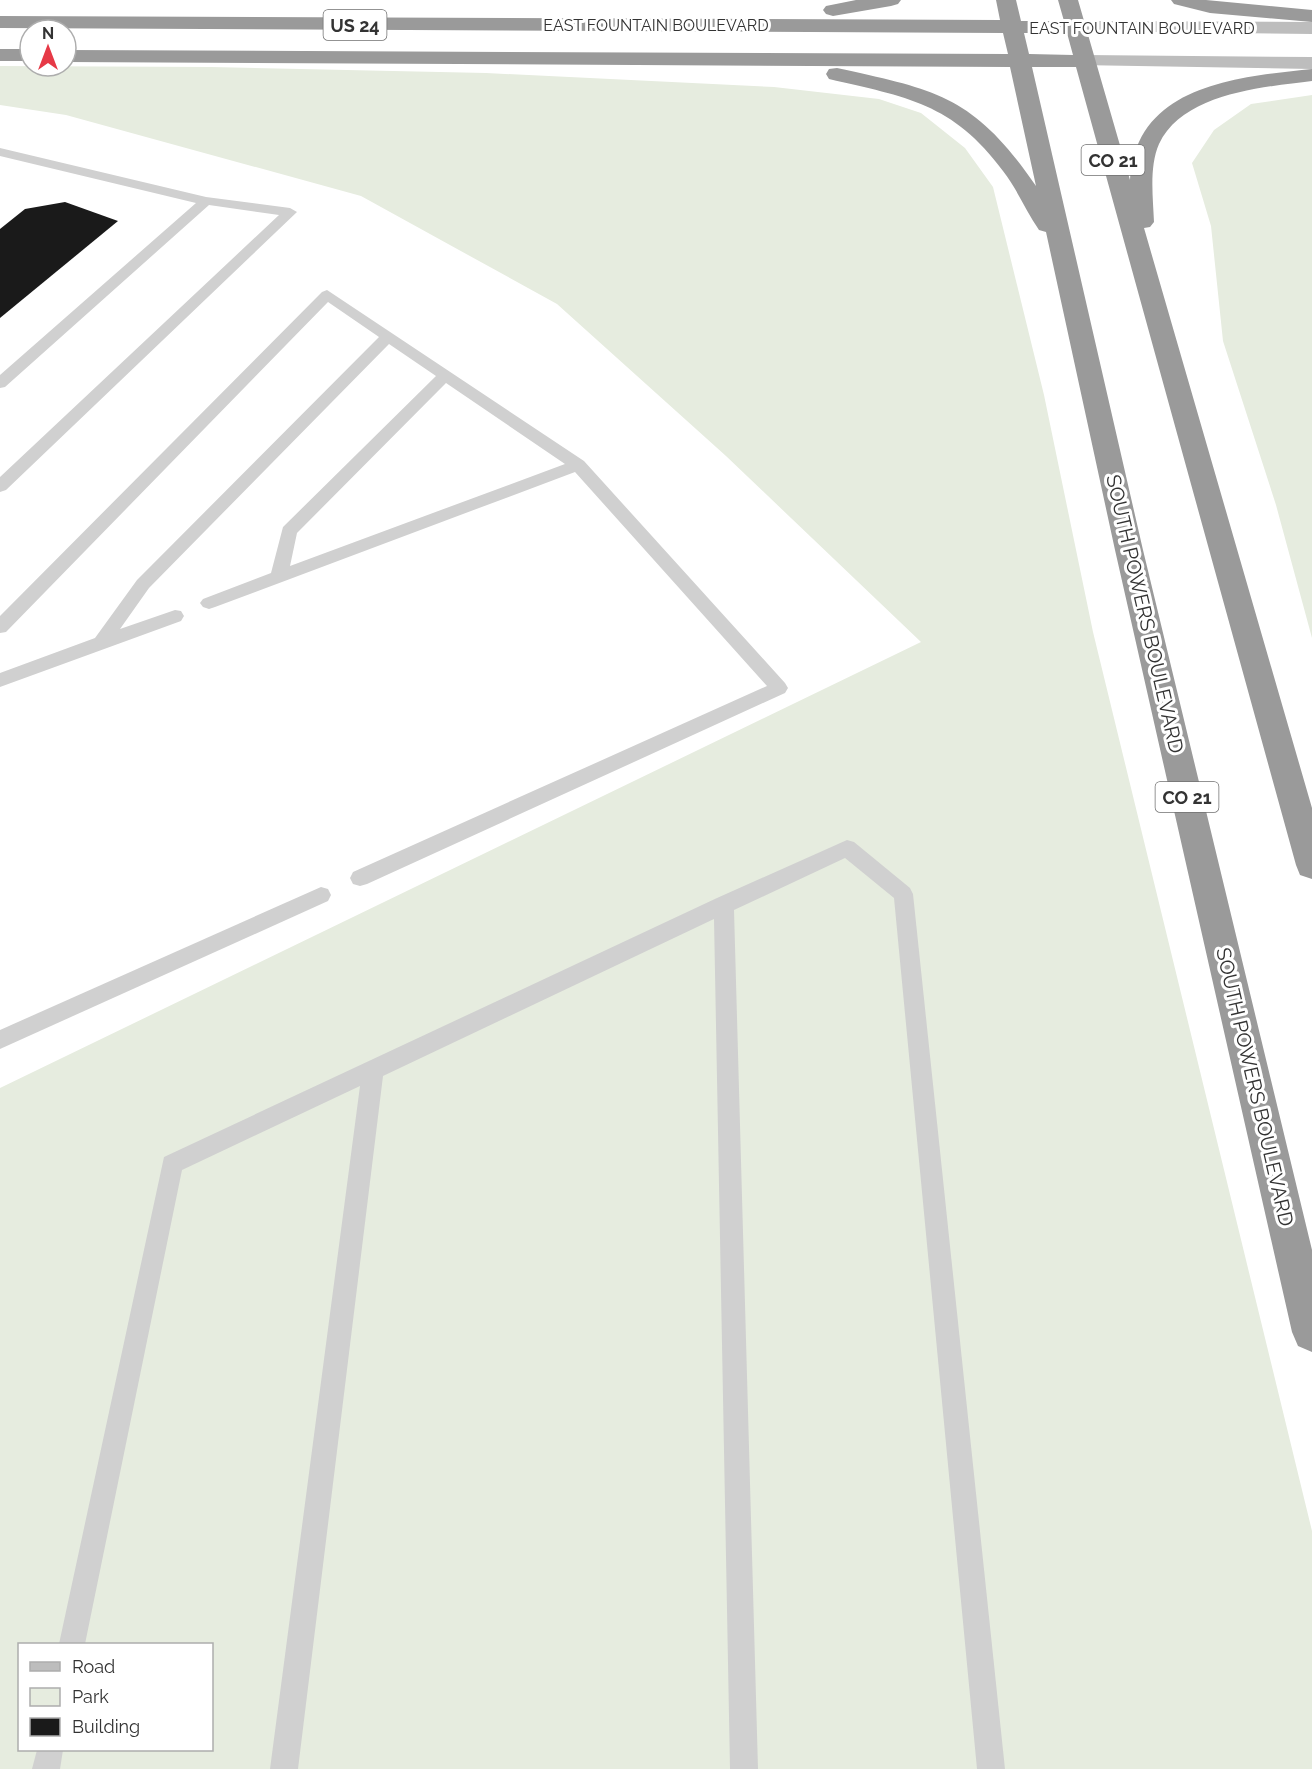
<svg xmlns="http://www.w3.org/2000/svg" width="1312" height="1769" viewBox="0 0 1312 1769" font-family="Raleway,sans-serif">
	<rect width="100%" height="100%" fill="#fff"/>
	<!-- green -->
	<g fill="#e6ecdf" fill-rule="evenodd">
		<path d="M 0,66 L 211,67 L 486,73 L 774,87 L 879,99 L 921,113 L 965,148 L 993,187 L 1044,395 L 1093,632 L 1312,1531 L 1312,1769 L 0,1769 L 0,1088 L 921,642 L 726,456 L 557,304 L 361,196 L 66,115 L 0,105 ZM 20,1644 L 212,1644 L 212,1750 L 20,1750 Z"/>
		<polygon points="1312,95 1312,638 1276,505 1223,341 1211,226 1192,163 1214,130 1251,104"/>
	</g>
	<!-- building -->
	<polygon fill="#1a1a1a" points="65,202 118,221 0,318 0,229 25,209"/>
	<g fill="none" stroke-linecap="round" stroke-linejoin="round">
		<!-- lane -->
		<g fill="#d0d0d0" fill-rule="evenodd">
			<polygon points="0,148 206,197 290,208 297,212 6,490 0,492 0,477 279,215 209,205 5,387 0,388 0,375 196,203 0,156"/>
			<path d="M 327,290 L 584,461 L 785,683 L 788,688 L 785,693 L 367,884 L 360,886 L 353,884 L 350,878 L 353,872 L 767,686 L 575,472 L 215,607 L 209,609 L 203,607 L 200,603 L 203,599 L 271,573 L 283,527 L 436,376 L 389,344 L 149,588 L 120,629 L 175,610 L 181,611 L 184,616 L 181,621 L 0,687 L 0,673 L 95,638 L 137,580 L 379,337 L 328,302 L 6,632 L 0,633 L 0,616 L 322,292 ZM 446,383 L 565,464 L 290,566 L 297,533 Z"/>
			<polygon points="847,840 854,842 910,888 913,894 1005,1769 977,1769 894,898 845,858 734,910 758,1769 730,1769 714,919 383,1076 298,1769 270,1769 360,1086 182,1170 85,1644 59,1644 164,1157 717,898"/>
			<polygon points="321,887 328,889 331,895 328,901 0,1049 0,1030"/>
			<polygon points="37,1750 63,1750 60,1769 32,1769"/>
		</g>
		<!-- secondary -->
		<g fill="#bdbdbd" fill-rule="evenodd">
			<polygon points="1075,21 1312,22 1312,34 1068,31 1065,27 1068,23"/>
			<polygon points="1085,55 1312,57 1312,69 1078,65 1074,61 1078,57"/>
		</g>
		<!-- highway -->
		<g fill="#9a9a9a" fill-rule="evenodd">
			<polygon points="856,0 901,0 898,4 891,6 833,16 826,14 823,10 826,6"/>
			<path d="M 996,0 L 1016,0 L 1021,21 L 1064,21 L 1058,0 L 1078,0 L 1130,180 C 1136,85 1237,77 1312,69 L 1312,81 C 1264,87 1183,93 1159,144 C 1149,167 1153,197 1154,222 L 1150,227 L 1144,228 L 1312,808 L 1312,879 L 1300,875 L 1296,865 L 1076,67 L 1032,67 L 1143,550 L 1312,1250 L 1312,1352 L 1298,1346 L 1292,1332 L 1115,550 L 1046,232 L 1039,230 C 1026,211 1017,189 1003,171 C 953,103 906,97 829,79 L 826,74 L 829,69 L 837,68 C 938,90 975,97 1036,186 L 1010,67 L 66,62 L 66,50 L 1008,54 L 1003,33 L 0,28 L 0,16 L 1000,20 ZM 1024,33 L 1067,33 L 1073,55 L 1029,54 Z"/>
			<polygon points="1171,0 1206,0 1312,10 1312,22 1210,13 1174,4"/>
			<rect x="0" y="49" width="30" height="12"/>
		</g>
	</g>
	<g text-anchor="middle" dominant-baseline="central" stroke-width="6" stroke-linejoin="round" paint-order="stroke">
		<!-- far-street labels -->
		<g font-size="16" fill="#333" stroke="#fff">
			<text x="656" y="25">EAST FOUNTAIN BOULEVARD</text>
			<text x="1142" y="28">EAST FOUNTAIN BOULEVARD</text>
		</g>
		<!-- shield labels -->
		<g fill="#fff" stroke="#707070" stroke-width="1.5">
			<rect x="323.5" y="10" width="63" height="30" rx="4.5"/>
			<rect x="1081.5" y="145" width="63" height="30" rx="4.5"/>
			<rect x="1155.5" y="782" width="63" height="30" rx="4.5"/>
		</g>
		<g font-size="18" font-weight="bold" fill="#333">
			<text x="355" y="25">US 24</text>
			<text x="1113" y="160">CO 21</text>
			<text x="1187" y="797">CO 21</text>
		</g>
		<!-- street labels -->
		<g font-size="20" fill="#333" stroke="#fff">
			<text transform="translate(1145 614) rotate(77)">SOUTH POWERS BOULEVARD</text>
			<text transform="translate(1255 1087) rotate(77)">SOUTH POWERS BOULEVARD</text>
		</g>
	</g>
	<!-- legend -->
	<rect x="18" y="1643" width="195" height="108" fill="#ffffff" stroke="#adadad" stroke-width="1.5"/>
	<rect x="30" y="1662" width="30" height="9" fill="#bdbdbd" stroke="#adadad" stroke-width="1.5"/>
	<text x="72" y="1673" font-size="18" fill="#333333">Road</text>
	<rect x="30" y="1688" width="30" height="18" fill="#e6ecdf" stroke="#adadad" stroke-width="1.5"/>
	<text x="72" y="1703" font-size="18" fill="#333333">Park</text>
	<rect x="30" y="1718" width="30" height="18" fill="#1a1a1a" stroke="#adadad" stroke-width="1.5"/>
	<text x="72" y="1733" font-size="18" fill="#333333">Building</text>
	<!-- north arrow -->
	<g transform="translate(48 48)"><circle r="28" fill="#ffffff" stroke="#adadad" stroke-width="1.5"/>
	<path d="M0-4.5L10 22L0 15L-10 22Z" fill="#e63946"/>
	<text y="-9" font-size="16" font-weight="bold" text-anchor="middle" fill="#333333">N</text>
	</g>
</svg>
